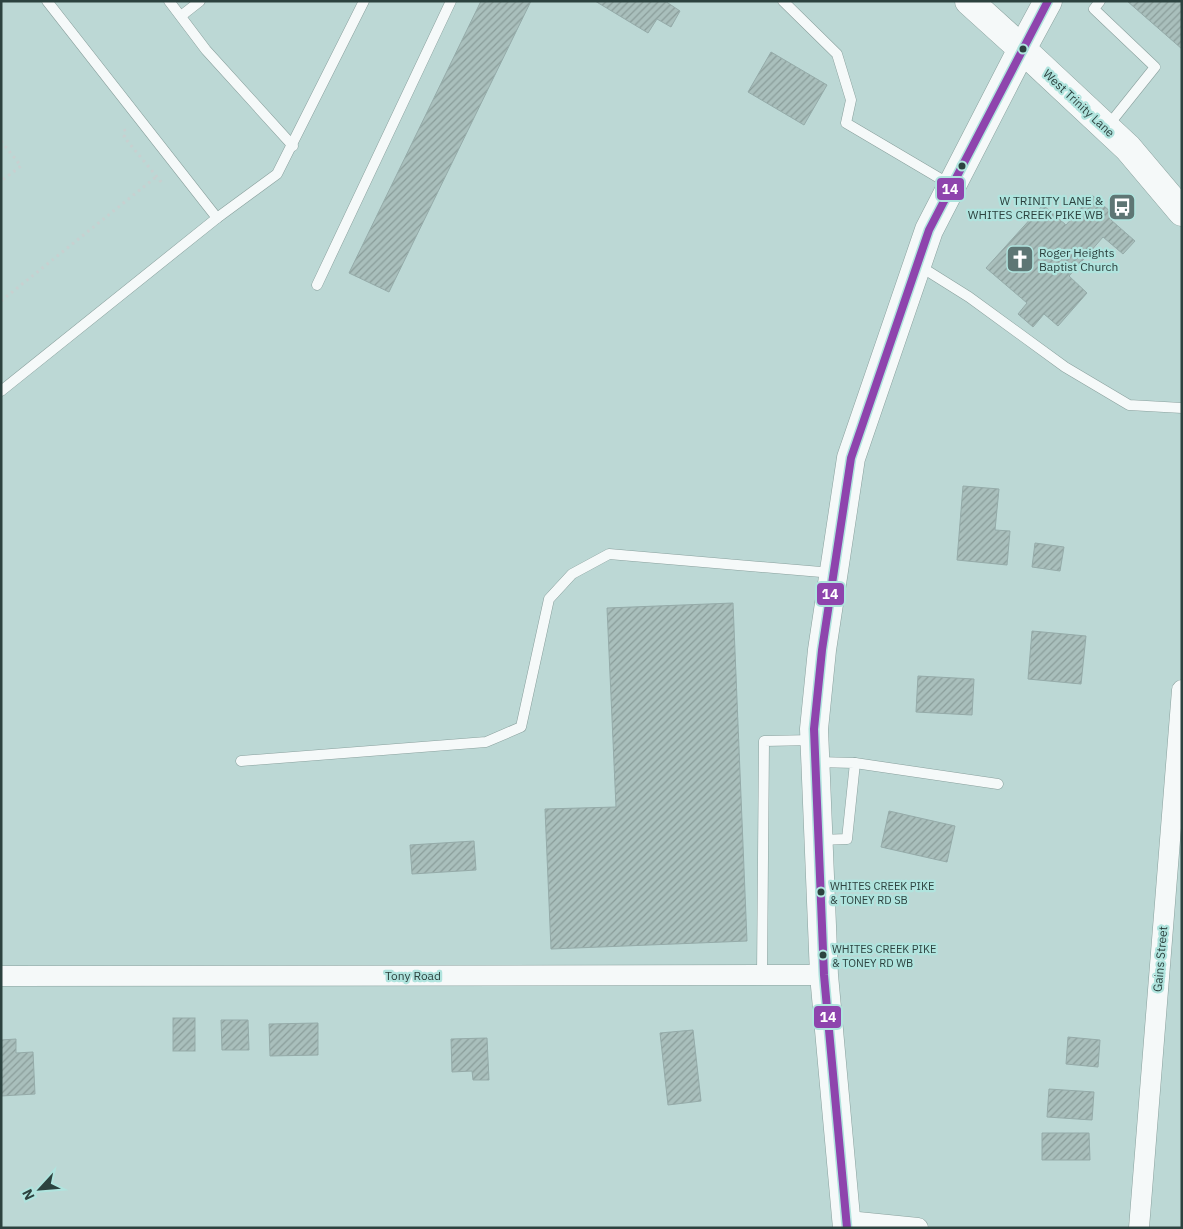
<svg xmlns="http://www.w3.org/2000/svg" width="1183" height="1229" viewBox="0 0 1183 1229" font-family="'IBM Plex Sans',sans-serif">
	<defs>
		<pattern id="building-hatch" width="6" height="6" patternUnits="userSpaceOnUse" patternTransform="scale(1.25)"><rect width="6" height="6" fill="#a9bfbc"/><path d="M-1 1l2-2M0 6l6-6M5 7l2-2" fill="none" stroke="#8a9d9a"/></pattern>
	</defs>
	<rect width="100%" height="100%" fill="#bcd8d5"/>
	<!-- building -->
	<g fill="url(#building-hatch)" stroke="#95aba9">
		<polygon points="481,1 531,1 389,292 349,273"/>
		<polygon points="595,1 665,1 680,11 671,27 657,19 648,33"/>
		<polygon points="1127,1 1182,1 1182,49"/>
		<polygon points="771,52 827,85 804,125 748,92"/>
		<polygon points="1092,195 1114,215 1111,220 1135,241 1123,254 1103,237 1069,276 1087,293 1058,326 1044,314 1033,327 1018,314 1027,303 986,268 1043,205 1066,225"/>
		<polygon points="963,486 999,489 995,530 1010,531 1007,565 957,560"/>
		<polygon points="1035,543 1064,547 1060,571 1032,567"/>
		<polygon points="733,603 747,941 551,949 545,809 616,807 607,608"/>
		<polygon points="1032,631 1086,636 1081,684 1028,679"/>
		<polygon points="918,676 974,679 972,715 916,712"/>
		<polygon points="889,811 955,826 947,862 881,847"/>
		<polygon points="474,841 476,870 412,874 410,845"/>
		<rect x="173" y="1018" width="22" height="33"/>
		<polygon points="221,1020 248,1020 249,1050 222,1050"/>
		<polygon points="318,1023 318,1055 270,1056 269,1024"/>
		<polygon points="693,1030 701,1101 668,1105 660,1033"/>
		<polygon points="1068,1037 1100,1040 1098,1067 1066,1064"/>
		<polygon points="487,1038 489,1080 473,1080 472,1071 452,1072 451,1039"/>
		<polygon points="16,1039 16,1053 33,1052 35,1094 1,1096 1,1040"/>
		<polygon points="1049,1089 1094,1092 1092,1120 1047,1117"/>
		<polygon points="1042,1133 1089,1133 1090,1160 1042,1160"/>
	</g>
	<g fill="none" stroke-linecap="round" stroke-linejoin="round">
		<!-- lane casing -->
		<g stroke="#89a09d" stroke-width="11">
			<g id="lane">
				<polyline points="169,1 206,50 293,146"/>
				<polyline points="783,1 837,54 851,100 846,123 951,185"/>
				<polyline points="1100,1 1094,9 1155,67 1107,127"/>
				<polyline points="181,16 200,1"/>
				<polyline points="217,218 277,174 364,1"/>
				<polyline points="918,265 969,297 1065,367 1129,405 1182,408"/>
				<polyline points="317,285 451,1"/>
				<polyline points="1,391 217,218 47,1"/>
				<polyline points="241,761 486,742 521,727 549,599 572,574 609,554 833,573"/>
				<polyline points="817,762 855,763 847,839 820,840"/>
				<polyline points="855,763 998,784"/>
				<polyline points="762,975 764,741 814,740"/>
			</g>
		</g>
		<!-- street casing -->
		<g stroke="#89a09d" stroke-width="21">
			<g id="street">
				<polyline points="1,976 824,975"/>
				<polyline points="848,1221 918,1228"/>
				<polyline points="1139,1228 1182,690"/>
			</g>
		</g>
		<!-- secondary casing -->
		<g stroke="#89a09d" stroke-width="29">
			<polyline id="secondary" points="1048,1 1022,49 1128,148 1182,212"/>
		</g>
		<!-- primary casing -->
		<g stroke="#89a09d" stroke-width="29">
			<polyline id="primary" points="847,1228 824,975 814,729 822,650 851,458 929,230 1022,49 969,1"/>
		</g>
		<!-- path -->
		<g stroke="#c8d0d0" stroke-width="3" stroke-dasharray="2.5 4" stroke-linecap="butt">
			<polyline points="124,129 126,132 124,137 162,183"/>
			<polyline points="1,141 21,166 1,181"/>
			<polyline points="1,301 156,177"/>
		</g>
		<!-- lane -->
		<use href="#lane" stroke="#f5f9f9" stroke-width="10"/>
		<!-- street -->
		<use href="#street" stroke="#f5f9f9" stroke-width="20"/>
		<!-- secondary -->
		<use href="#secondary" stroke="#f5f9f9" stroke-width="28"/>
		<!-- primary -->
		<use href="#primary" stroke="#f5f9f9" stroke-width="28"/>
		<!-- bus-1 casing -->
		<g stroke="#b0e4de" stroke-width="11">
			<polyline id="bus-1" points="847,1228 824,975 814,729 822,650 851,458 929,230 1048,1"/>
		</g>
		<!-- bus-1 -->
		<use href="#bus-1" stroke="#8e44ad" stroke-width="8"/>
	</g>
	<!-- icons -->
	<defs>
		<g id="bus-square" transform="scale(1.4375)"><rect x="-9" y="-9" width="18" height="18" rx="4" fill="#5e7674" stroke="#b0e4de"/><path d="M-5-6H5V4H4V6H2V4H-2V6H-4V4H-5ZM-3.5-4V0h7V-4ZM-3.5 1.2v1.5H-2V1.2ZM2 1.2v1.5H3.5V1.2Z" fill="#fff"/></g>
		<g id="church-square" transform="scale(1.4375)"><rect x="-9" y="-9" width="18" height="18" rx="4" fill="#5e7674" stroke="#b0e4de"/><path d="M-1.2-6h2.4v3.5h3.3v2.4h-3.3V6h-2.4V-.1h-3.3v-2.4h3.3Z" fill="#fff"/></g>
	</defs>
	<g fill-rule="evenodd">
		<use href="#bus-square" x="1122" y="207"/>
		<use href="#church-square" x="1020" y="259"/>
	</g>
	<!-- markers -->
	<g fill="#2c423f" stroke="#b0e4de" stroke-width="2">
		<circle cx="1023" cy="49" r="4.5"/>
		<circle cx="962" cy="166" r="4.5"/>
		<circle cx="821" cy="892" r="4.5"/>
		<circle cx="823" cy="955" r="4.5"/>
	</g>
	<g text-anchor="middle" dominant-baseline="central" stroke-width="4.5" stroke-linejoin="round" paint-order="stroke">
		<!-- bus labels -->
		<g font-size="11" fill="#2c423f" stroke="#b0e4de" text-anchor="start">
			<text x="830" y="886">WHITES CREEK PIKE<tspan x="830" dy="14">&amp; TONEY RD SB</tspan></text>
			<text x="832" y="949">WHITES CREEK PIKE<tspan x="832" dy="14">&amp; TONEY RD WB</tspan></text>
		</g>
		<!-- street labels -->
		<g font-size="12" fill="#2c423f" stroke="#b0e4de">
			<text transform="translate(1079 103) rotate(43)">West Trinity Lane</text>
			<text transform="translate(1160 959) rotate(-85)">Gains Street</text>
			<text x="413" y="975">Tony Road</text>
		</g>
		<!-- poi labels -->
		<g font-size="12" fill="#2c423f" stroke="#b0e4de" text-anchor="end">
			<text x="1103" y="200">W TRINITY LANE &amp;<tspan x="1103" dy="14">WHITES CREEK PIKE WB</tspan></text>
			<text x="1039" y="252" text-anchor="start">Roger Heights<tspan x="1039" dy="14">Baptist Church</tspan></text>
		</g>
	</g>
	<g stroke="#b0e4de" stroke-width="2">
		<rect x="936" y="177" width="29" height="24" rx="5" fill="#8e44ad"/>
		<rect x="816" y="582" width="29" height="24" rx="5" fill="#8e44ad"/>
		<rect x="813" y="1005" width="29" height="24" rx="5" fill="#8e44ad"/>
	</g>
	<g font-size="14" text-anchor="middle" font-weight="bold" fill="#fff">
		<text x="950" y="194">14</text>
		<text x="830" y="599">14</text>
		<text x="828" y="1022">14</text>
	</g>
	<!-- border -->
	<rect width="1183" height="1229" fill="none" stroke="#2c423f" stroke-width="5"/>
	<!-- north arrow -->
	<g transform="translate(40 1189) rotate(244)" stroke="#b0e4de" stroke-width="4" paint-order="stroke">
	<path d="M0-4L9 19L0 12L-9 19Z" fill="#2c423f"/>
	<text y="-8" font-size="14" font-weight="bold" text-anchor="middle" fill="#2c423f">N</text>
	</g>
</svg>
